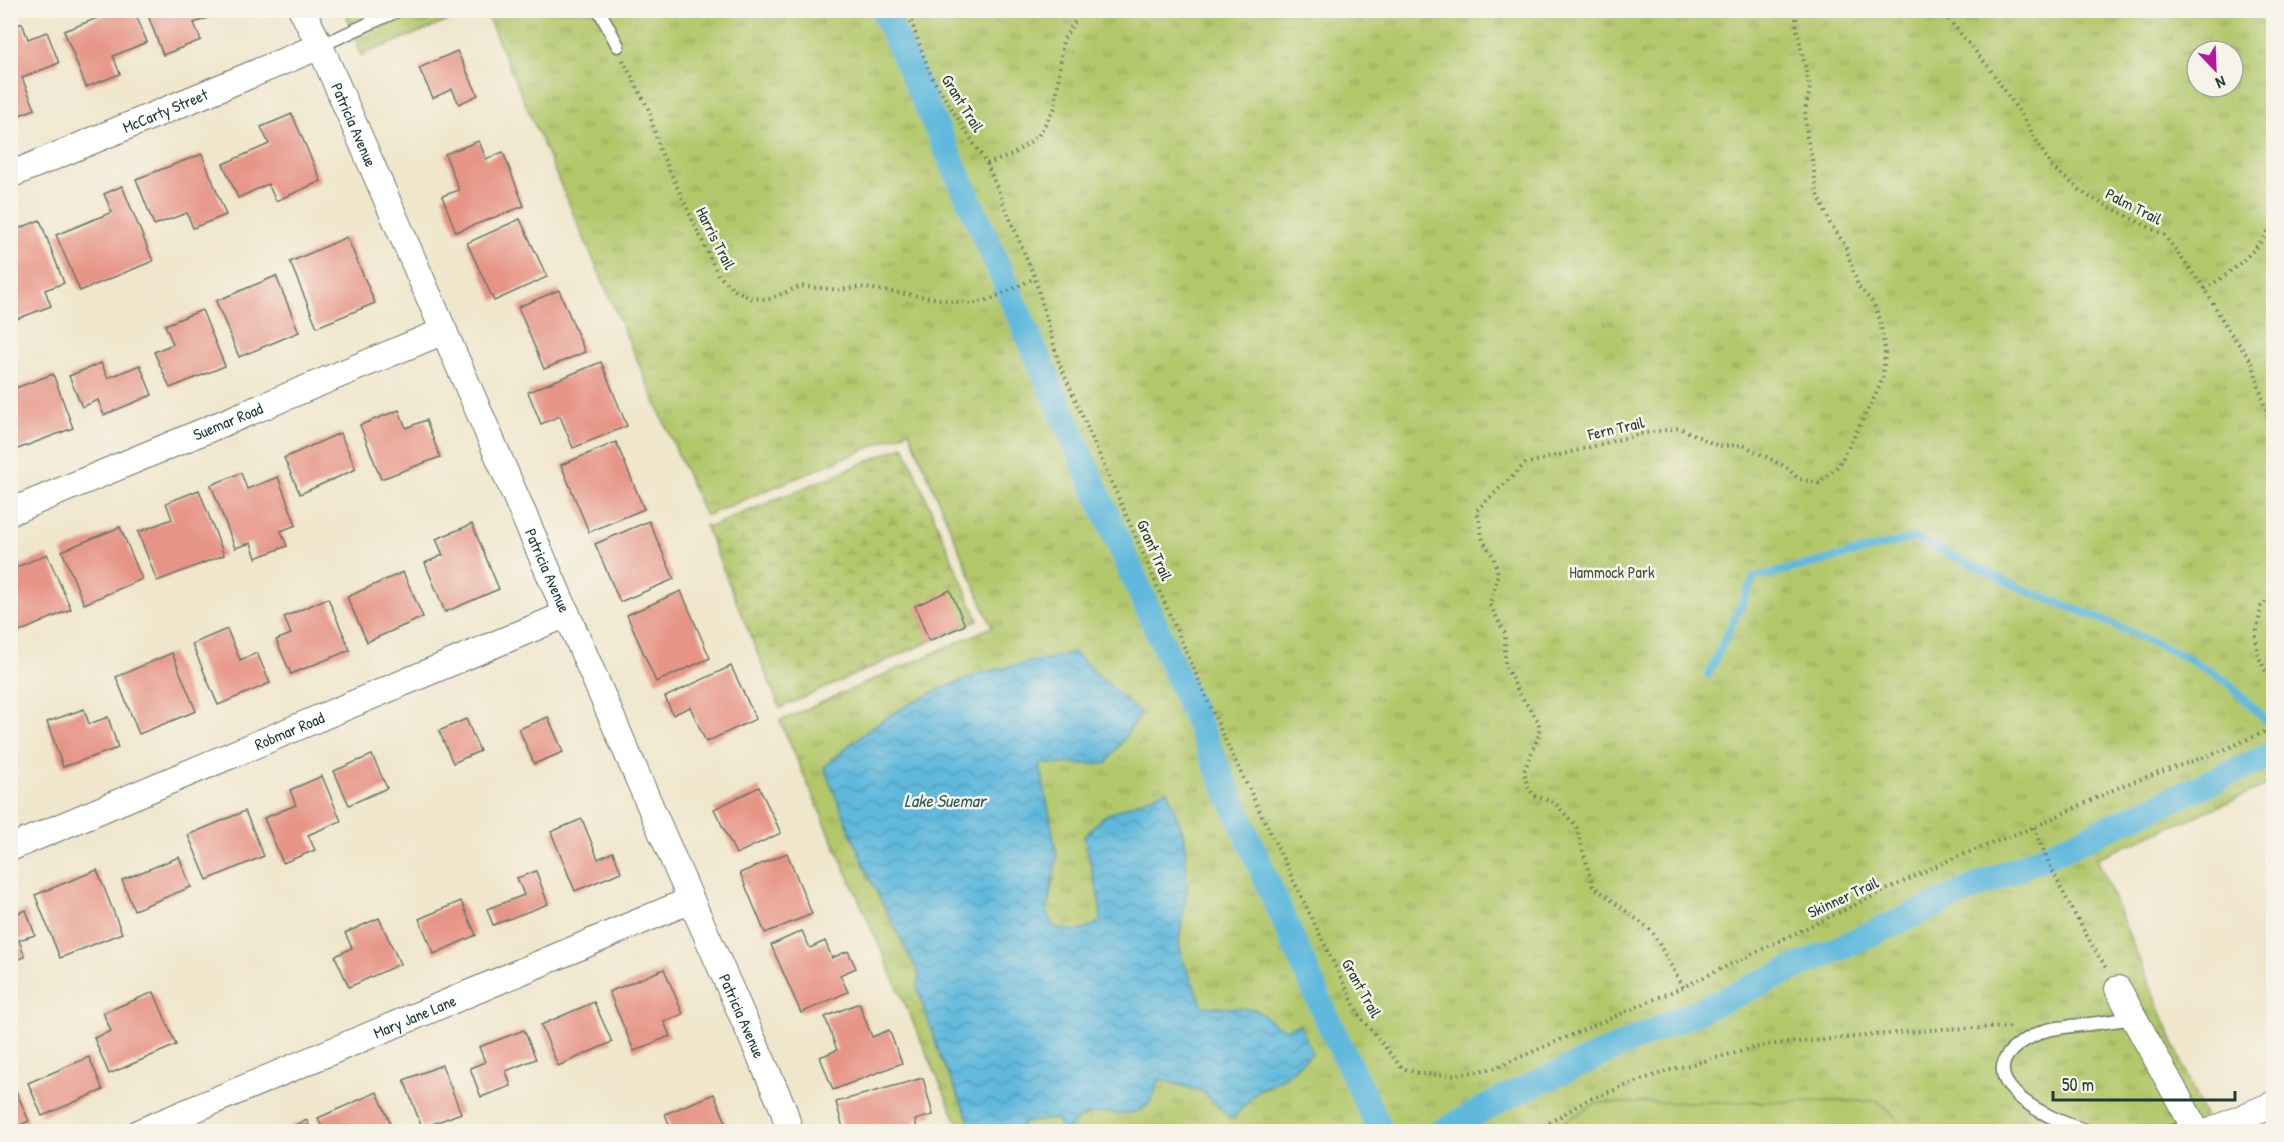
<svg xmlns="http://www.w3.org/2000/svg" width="2284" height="1142" viewBox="0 0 2284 1142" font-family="'Patrick Hand',sans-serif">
	<defs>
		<pattern id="wetland-marsh" width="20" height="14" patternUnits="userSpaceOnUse" patternTransform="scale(1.5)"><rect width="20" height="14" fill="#b2c76b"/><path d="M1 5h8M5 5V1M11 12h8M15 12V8" fill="none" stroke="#90a359"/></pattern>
		<pattern id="park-tufts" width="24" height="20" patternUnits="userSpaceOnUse" patternTransform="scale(1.5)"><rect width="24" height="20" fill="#b2c76b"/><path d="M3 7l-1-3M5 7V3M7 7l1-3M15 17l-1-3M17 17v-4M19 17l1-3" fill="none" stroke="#90a359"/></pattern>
		<pattern id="water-waves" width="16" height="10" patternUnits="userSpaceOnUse" patternTransform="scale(1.5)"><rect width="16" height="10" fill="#60b9dd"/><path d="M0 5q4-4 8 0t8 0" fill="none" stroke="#4f98b4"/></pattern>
	</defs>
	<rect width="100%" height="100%" fill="#f7f3e8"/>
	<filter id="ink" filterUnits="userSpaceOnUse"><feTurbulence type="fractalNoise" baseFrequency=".0167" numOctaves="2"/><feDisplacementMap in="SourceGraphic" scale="12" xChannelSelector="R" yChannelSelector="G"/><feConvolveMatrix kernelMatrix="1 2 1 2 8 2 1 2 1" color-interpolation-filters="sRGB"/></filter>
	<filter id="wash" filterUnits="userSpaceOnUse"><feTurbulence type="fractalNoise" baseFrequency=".008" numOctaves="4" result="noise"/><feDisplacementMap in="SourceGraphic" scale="24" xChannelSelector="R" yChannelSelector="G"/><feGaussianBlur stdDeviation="1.35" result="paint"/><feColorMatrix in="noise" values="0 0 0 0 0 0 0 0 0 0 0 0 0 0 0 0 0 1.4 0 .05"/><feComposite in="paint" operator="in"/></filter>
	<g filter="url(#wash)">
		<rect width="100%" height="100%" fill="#f0e6cc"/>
		<!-- wetland -->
		<polygon fill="url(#wetland-marsh)" stroke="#688250" stroke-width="1.5" points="904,446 978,620 780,708 705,525 710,527"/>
		<!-- park -->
		<g fill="url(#park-tufts)" stroke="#688250" stroke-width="1.5" fill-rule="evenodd">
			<polygon points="345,10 474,11 361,55"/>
			<path d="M 485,11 L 2273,11 L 2273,783 L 2097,858 L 2210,1131 L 961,1131 L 780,721 L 992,627 L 909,431 L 705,516 ZM 2197,51 L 2233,51 L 2233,87 L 2197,87 Z"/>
		</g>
		<!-- pitch -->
		<polygon fill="#b2c76b" stroke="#688250" stroke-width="1.5" points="1879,1101 1900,1123 1900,1131 1548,1131 1597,1103"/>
		<!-- water -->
		<path fill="url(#water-waves)" stroke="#407b88" stroke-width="1.5" d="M 1074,653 L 1141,714 L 1106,764 L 1040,764 L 1057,856 L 1047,913 L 1054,927 C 1076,933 1082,934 1101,920 L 1099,899 L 1084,837 L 1102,817 L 1167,790 L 1185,838 L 1187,891 L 1179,942 L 1182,958 L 1203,1006 L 1254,1009 L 1283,1029 L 1300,1024 L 1312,1053 L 1285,1077 L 1257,1091 L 1232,1120 L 1203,1092 L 1159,1079 C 1157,1085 1155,1095 1151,1101 C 1135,1122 1110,1109 1088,1115 C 1080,1117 1071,1126 1064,1131 L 1056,1119 L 1023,1123 L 1019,1131 L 972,1131 L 966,1113 L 940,1056 L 917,987 L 920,977 L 869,877 L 824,768 C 868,725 920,693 980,674 C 1010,665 1043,660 1074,653 Z"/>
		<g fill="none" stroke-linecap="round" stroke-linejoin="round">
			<!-- stream -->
			<polyline stroke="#60b9dd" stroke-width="8" points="1708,675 1754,578 1915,538 2029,592 2099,618 2187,658 2226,681 2274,729"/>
			<!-- canal -->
			<g stroke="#60b9dd" stroke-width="26">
				<polyline points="883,10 961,182 1329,1023 1381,1132"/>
				<polyline points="1441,1132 1506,1097 2274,754"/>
			</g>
		</g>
		<g id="blocks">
			<!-- building -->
			<g fill="#e69486">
				<polygon points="118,10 134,10 147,42 113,56 120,74 86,87 64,31"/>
				<polygon points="146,10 227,10 227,11 194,23 201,40 163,55"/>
				<polygon points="22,23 28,39 47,32 59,63 22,78 35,109 10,119 10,28"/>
				<polygon points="457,51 478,95 459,104 452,89 433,98 419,68"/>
				<polygon points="292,114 321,181 276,201 268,184 238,198 223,164 269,144 261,127"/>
				<polygon points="479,141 486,159 503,152 524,206 456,232 442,196 459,190 445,154"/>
				<polygon points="202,154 226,215 193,228 187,213 154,225 136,179"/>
				<polygon points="122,186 153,261 80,291 56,235 112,212 104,194"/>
				<polygon points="520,219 547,277 494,301 467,243"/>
				<polygon points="40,220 64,283 45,290 51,306 14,320 10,312 10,232"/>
				<polygon points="347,237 375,303 317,327 290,262"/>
				<polygon points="276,276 299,332 239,357 216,301"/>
				<polygon points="559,290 585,352 544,369 518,307"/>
				<polygon points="202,310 225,366 170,388 154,352 173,344 165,325"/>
				<polygon points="601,362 627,426 573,448 560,416 541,424 528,392"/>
				<polygon points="101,363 108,378 140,365 152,395 104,415 98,400 82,407 69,376"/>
				<polygon points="53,374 73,428 15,450 10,439 10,390"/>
				<polygon points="399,410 406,428 426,420 440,457 381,479 360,425"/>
				<polygon points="340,433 356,469 300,494 284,458"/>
				<polygon points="616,442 644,509 589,532 561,465"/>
				<polygon points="241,473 247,489 278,477 296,525 281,531 287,546 256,558 251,543 235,548 211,485"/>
				<polygon points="199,490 224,555 157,581 138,532 172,519 166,503"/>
				<polygon points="649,521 674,579 620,602 595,544"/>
				<polygon points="472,524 499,589 445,612 425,563 443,555 436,539"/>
				<polygon points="120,527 142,579 84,604 62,551"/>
				<polygon points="47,554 71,609 10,636 10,570"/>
				<polygon points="403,572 423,617 367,642 347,597"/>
				<polygon points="950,590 965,625 929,641 915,606"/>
				<polygon points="681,591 710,658 656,682 627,615"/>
				<polygon points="328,598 350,650 291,674 276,640 291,634 284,617"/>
				<polygon points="227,629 240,660 257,653 270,683 218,705 192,644"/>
				<polygon points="172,653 196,711 139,734 116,677"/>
				<polygon points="731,666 756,719 706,742 690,707 673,715 665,697"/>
				<polygon points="84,709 89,724 108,717 118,748 63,767 47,722"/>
				<polygon points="548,717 563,752 534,764 519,729"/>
				<polygon points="466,719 480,751 453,763 439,731"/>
				<polygon points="372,755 387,788 349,805 334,771"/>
				<polygon points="322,776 341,821 308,835 315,850 283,863 264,818 296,805 290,790"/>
				<polygon points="759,787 781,833 736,854 714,809"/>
				<polygon points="245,811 264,856 207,880 188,835"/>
				<polygon points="582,819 598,859 613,852 621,872 575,891 551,832"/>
				<polygon points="787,853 812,914 765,933 740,873"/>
				<polygon points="179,857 191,887 134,910 122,880"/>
				<polygon points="97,870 122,933 60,958 35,895"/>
				<polygon points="536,871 548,904 493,925 487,909 524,895 517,878"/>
				<polygon points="461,901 476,935 434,954 419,919"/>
				<polygon points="26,910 35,935 19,940 25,957 10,962 10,916"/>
				<polygon points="379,918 400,964 349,987 335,956 352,948 345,933"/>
				<polygon points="802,931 810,948 825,941 832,958 848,951 856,968 840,975 848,992 801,1013 771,945"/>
				<polygon points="664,969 683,1014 664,1022 670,1036 634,1051 609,992"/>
				<polygon points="154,992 176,1045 109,1074 94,1038 111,1031 103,1013"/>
				<polygon points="594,1002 612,1042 558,1066 541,1025"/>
				<polygon points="859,1003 872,1037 889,1030 902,1063 833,1090 820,1057 837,1050 825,1017"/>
				<polygon points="524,1030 536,1059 506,1071 511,1086 481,1097 470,1068 485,1062 479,1047"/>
				<polygon points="89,1057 103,1090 42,1116 28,1083"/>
				<polygon points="442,1065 461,1113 422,1128 404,1080"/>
				<polygon points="923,1078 933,1115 915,1120 918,1132 844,1132 836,1102"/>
				<polygon points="15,1089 29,1121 10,1130 10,1091"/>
				<polygon points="377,1092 390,1122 369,1132 324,1132 318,1118"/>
				<polygon points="714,1094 730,1132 672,1132 665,1114"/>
				<polygon points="307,1120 311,1132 280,1132 280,1131"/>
			</g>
		</g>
	</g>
	<g filter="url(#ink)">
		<use href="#blocks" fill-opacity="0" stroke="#687869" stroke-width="1.5"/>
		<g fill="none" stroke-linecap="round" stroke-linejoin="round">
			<!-- lane casing -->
			<g stroke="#687869" stroke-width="15">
				<g id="lane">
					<polyline points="599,10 618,46"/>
					<polyline points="320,46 399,10"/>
					<path d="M 2092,1132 C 2041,1119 1949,1070 2044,1031 C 2052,1028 2062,1028 2071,1026 C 2092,1024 2113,1021 2134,1018"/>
					<polyline points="2171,1132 2194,1125"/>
				</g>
			</g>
			<!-- street casing -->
			<g stroke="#687869" stroke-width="28">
				<g id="street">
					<path id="s1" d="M 302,10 L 320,46 L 691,900 L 783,1108 L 790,1132"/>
					<path id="s2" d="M 10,175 L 320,46"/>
					<path id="s3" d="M 10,512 L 444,331"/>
					<path id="s4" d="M 10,848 L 567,614"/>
					<polyline points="2118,989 2197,1132"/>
					<path id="s5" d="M 140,1132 L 691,900"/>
					<polyline points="2209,1132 2274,1104"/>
				</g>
			</g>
			<!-- path -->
			<g stroke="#687869" stroke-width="4" stroke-dasharray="1.5 4.5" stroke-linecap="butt">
				<polyline points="907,10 931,76 987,164 1035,278 1059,363 1226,742 1359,1015 1402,1068 1421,1074 1456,1075 1495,1068 1683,987 1949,860 2034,827 2124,785 2218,752 2274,728"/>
				<polyline points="1941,10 1990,69 2022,116 2051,166 2086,195 2164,235 2205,289 2227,328 2252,362 2270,425 2274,448"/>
				<polyline points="623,60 648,108 660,150 718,275 735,290 751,298 769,299 801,286 840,290 860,287 972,304 991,299 1035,278"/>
				<polyline points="987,164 1012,155 1038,136 1055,108 1063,40 1082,10"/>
				<path d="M 2205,289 C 2233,271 2256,252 2274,223"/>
				<polyline points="2274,593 2261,607 2256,636 2258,656 2274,687"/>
				<path d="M 2034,827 C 2053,877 2078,922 2106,968"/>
				<polyline points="1683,987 1652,931 1593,886 1576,826 1554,802 1534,796 1527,785 1524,771 1539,735 1539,722 1519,693 1505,665 1505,633 1490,605 1498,573 1493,556 1483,541 1477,510 1525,464 1640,434 1680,428 1718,446 1743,445 1786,467 1799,479 1819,483 1839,465 1875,396 1883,378 1885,352 1880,320 1874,304 1858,286 1845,245 1830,223 1817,192 1813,163 1807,137 1805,110 1810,88 1796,26 1796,10"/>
				<polyline points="1534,1132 1587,1100 1666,1071 1766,1045 1942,1029 2012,1027"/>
			</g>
			<!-- lane -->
			<use href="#lane" stroke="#fff" stroke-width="12"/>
			<!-- street -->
			<use href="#street" stroke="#fff" stroke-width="26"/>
		</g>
	</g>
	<g text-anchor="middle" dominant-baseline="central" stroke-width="5" stroke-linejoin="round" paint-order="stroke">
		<!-- street labels -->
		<g font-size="16" fill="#1f3d34" stroke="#f7f3e8">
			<text transform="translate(963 103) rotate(58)">Grant Trail</text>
			<text stroke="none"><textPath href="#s2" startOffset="168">McCarty Street</textPath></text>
			<text stroke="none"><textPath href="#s1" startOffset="126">Patricia Avenue</textPath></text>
			<text transform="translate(2134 206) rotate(27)">Palm Trail</text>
			<text transform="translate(716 238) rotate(63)">Harris Trail</text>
			<text stroke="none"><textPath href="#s3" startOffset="236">Suemar Road</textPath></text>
			<text transform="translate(1616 428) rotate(-13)">Fern Trail</text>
			<text transform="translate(1155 550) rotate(66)">Grant Trail</text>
			<text stroke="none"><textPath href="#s1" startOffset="612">Patricia Avenue</textPath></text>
			<text stroke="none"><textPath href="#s4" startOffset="303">Robmar Road</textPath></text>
			<text transform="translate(1843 897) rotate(-25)">Skinner Trail</text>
			<text transform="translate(1362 988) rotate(61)">Grant Trail</text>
			<text stroke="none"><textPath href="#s5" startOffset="298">Mary Jane Lane</textPath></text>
			<text stroke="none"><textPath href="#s1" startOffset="1098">Patricia Avenue</textPath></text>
		</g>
		<!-- park labels -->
		<g font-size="16" fill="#3c593f" stroke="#f7f3e8">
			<text x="1612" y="572">Hammock Park</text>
		</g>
		<!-- water labels -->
		<g font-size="18" font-style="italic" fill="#2f5c5e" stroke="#f7f3e8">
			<text x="945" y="800">Lake Suemar</text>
		</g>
	</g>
	<!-- margin -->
	<rect width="2284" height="1142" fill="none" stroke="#f7f3e8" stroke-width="36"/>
	<!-- north arrow -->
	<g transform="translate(2215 69) rotate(157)"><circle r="28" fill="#f7f3e8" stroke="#a1aaa0" stroke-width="1.5"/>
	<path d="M0-4.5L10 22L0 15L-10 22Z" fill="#b5179e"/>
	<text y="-9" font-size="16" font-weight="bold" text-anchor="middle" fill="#1f3d34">N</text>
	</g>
	<!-- scale -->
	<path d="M2053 1091v9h182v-9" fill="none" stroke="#1f3d34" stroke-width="3"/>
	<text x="2062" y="1091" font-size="18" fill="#1f3d34" stroke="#f7f3e8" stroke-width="4.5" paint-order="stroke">50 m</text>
</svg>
